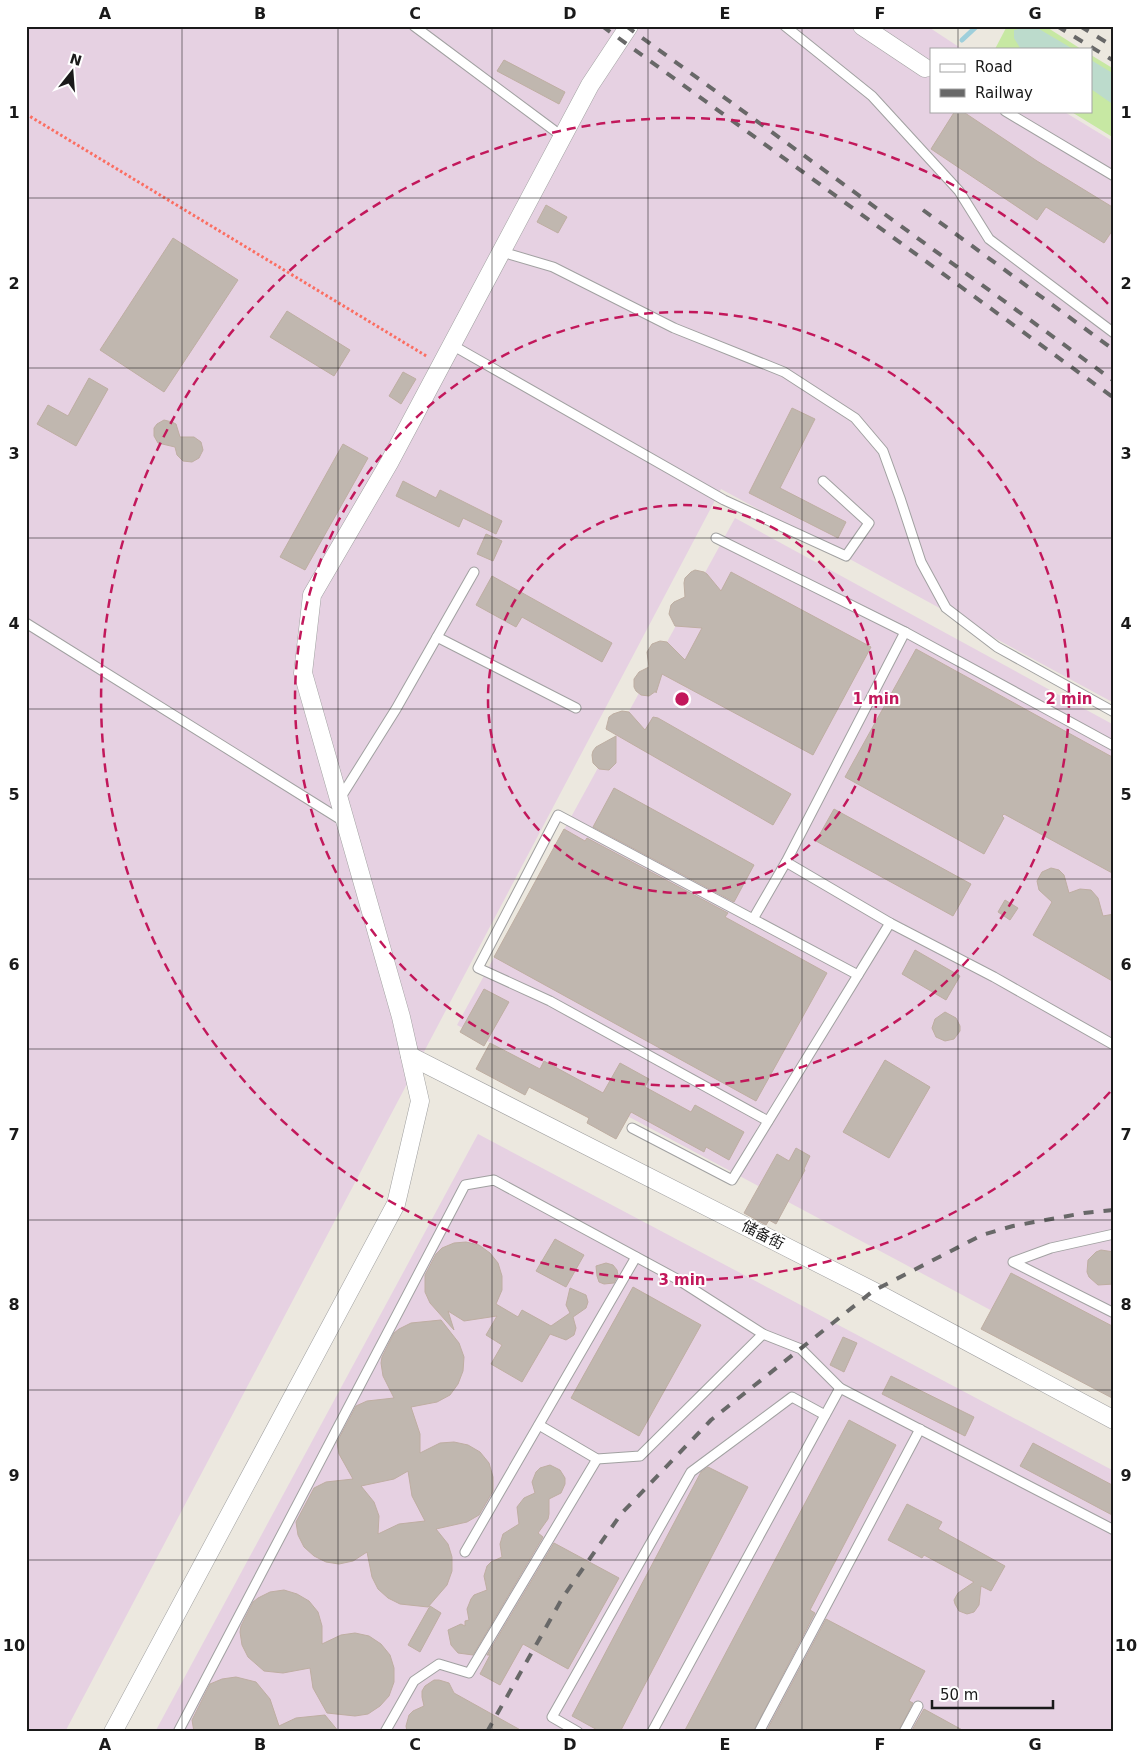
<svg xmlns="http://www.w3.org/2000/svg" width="1140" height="1758" viewBox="0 0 1140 1758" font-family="'DejaVu Sans','Noto Sans SC',sans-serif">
	<rect width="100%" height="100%" fill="#ece8df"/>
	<!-- industrial -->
	<g fill="#e6d1e2">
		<polygon points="26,26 927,26 962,49 931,49 931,111 1063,111 1114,142 1114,703 721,489 65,1732 26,1732"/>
		<polygon points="735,518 1114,725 1114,1376 457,1025"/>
		<polygon points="478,1134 1114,1471 1114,1732 155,1732"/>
	</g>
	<!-- grass -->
	<g fill="#c7e8a3">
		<polygon points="1007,26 1045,26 1081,49 995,49"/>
		<polygon points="1091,55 1114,69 1114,138 1070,111 1091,111"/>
	</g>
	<!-- wetland -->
	<g fill="#bcdbcc">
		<polygon points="1034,26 1073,49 1020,48 1014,38 1014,30"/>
		<polygon points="1091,60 1114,74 1114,105 1091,89"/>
	</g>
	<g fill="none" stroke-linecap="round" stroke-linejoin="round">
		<!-- stream -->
		<polyline stroke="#9fcfdb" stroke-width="5" points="962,40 977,26"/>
	</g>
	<!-- building -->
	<g fill="#c0b7af" stroke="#beaea2" fill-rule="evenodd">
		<polygon points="504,60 565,92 559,104 497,71"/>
		<polygon points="955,111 962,111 1037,161 1114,208 1114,228 1104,243 1046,207 1037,220 931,149"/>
		<polygon points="546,205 567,217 558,233 537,222"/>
		<polygon points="173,238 238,280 164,392 100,350"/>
		<polygon points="287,311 350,350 334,376 270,337"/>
		<polygon points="403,372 416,379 401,404 389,396"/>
		<polygon points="89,378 108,389 76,446 37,424 48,405 68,416"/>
		<polygon points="792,408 815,419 780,488 846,522 838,538 749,493"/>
		<polygon points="164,420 172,422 176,424 180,437 194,437 201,442 203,450 199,458 192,462 183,461 177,455 175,447 158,443 154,436 154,428 157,424"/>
		<polygon points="343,444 368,458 305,570 280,557"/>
		<polygon points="403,481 436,498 440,490 502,521 496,534 463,518 459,527 396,496"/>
		<polygon points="486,534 502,541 493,561 477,554"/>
		<polygon points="695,570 704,572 707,574 721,591 731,572 871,647 813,755 662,674 656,693 656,691 649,696 641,695 636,691 634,687 634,679 639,672 649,667 647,652 652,644 660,641 667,642 685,660 702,628 675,626 669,614 671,605 674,602 685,597 684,583 685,578 691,572"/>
		<polygon points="492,576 612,643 602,662 522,617 516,627 476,605"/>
		<polygon points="916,649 1114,758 1114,874 1004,814 1002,816 1004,818 984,854 845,777"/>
		<polygon points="622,711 629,712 645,730 653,717 658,718 791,794 773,825 606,729 609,717 613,714"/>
		<polygon points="616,736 616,763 609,770 599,769 593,763 592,755 593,751 596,747"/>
		<polygon points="614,788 754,865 734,902 593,827"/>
		<polygon points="834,809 971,884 953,916 816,841"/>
		<polygon points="564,829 585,841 587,838 728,913 725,917 827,973 756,1101 494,957"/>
		<polygon points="1051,868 1059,870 1064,875 1069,893 1080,889 1091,890 1098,898 1103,916 1114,914 1114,982 1033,935 1052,902 1039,890 1037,881 1042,872"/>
		<polygon points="1005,900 1018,908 1010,920 998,912"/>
		<polygon points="915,950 960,976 946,1000 902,974"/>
		<polygon points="484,989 509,1002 484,1046 460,1032"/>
		<polygon points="945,1012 956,1018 960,1026 960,1031 954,1039 945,1041 936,1037 932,1028 935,1019"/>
		<polygon points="490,1043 540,1069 544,1061 603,1093 620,1063 649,1079 645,1087 691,1112 695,1105 744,1132 729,1160 706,1147 704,1152 631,1112 616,1139 587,1123 589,1118 529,1087 525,1095 476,1069"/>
		<polygon points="885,1060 930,1087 889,1158 843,1132"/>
		<polygon points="796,1148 810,1156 804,1169 805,1170 776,1224 769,1220 766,1225 744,1213 777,1154 789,1161"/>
		<polygon points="555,1239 584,1255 566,1287 536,1271"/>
		<polygon points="466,1242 479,1245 490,1253 498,1263 502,1276 502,1290 496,1304 518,1317 522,1310 551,1326 570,1313 566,1305 570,1288 586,1295 588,1302 586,1308 573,1317 576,1328 574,1335 566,1340 550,1334 522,1382 491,1364 502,1345 486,1335 497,1316 464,1321 448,1311 454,1330 430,1303 425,1292 425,1275 436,1254 442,1248 454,1243"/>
		<polygon points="1101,1250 1114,1252 1114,1284 1098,1285 1089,1277 1087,1272 1088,1260 1096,1252"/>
		<polygon points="606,1263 613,1265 617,1270 618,1275 614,1283 604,1284 599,1282 597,1276 596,1266"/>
		<polygon points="1011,1273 1114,1327 1114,1399 981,1329"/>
		<polygon points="633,1287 701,1325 639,1436 571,1398"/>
		<path d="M 441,1320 L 459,1343 L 464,1357 L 463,1371 L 458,1384 L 450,1395 L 437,1402 L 411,1407 L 420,1434 L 420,1453 L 440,1443 L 454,1442 L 468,1445 L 480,1452 L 489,1463 L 493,1477 L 493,1491 L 479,1515 L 467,1522 L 436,1529 L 448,1544 L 452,1557 L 452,1571 L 447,1585 L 428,1607 L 400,1604 L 388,1598 L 378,1589 L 372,1577 L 367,1552 L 353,1561 L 339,1564 L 326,1562 L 314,1556 L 304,1547 L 298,1535 L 296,1522 L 314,1488 L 326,1482 L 353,1479 L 339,1454 L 337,1442 L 356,1406 L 367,1401 L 394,1398 L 383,1376 L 381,1363 L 382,1357 L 394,1333 L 399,1329 L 411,1323 ZM 408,1471 L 412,1496 L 425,1521 L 399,1524 L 378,1534 L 379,1516 L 374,1502 L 361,1486 L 394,1479 Z"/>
		<polygon points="843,1337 857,1343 844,1372 830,1365"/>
		<polygon points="891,1376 974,1417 965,1436 882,1394"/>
		<polygon points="849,1420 896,1445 810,1610 815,1613 753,1732 684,1732"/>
		<polygon points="1033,1443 1114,1486 1114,1516 1020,1466"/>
		<polygon points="550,1465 560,1470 565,1478 565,1484 561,1493 549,1499 549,1514 548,1519 538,1533 543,1537 473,1655 458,1653 451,1645 448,1630 461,1624 465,1626 465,1621 469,1620 467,1609 471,1599 474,1595 487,1590 484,1576 487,1566 491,1562 502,1557 500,1544 503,1534 519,1524 517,1507 524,1498 535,1493 532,1482 536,1472 540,1468"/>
		<polygon points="708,1467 748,1487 620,1732 601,1732 572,1716 701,1472"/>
		<polygon points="907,1504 942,1522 938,1529 1005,1566 991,1591 981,1586 979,1605 974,1612 967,1614 959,1611 955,1604 954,1600 958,1593 974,1582 924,1555 922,1558 888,1540"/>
		<polygon points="554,1543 619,1578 568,1669 523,1644 500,1685 480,1674 490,1655 487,1655"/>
		<polygon points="284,1590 297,1594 309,1601 318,1612 322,1626 322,1644 341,1635 355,1633 369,1636 381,1644 390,1655 394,1668 394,1682 389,1696 380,1706 368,1714 355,1716 327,1713 313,1688 310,1668 283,1673 264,1671 248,1657 242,1645 240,1632 241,1626 253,1602 258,1598 270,1592"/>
		<polygon points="430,1606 441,1613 420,1652 408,1645"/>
		<polygon points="826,1619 925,1671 909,1701 913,1703 898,1732 766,1732"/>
		<polygon points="236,1677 256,1682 270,1699 279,1726 296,1718 325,1715 339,1732 194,1732 192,1720 210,1684 222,1679"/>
		<polygon points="434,1680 439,1680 449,1683 454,1693 524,1732 407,1732 406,1726 409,1715 413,1711 424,1706 422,1697 422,1691 425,1686"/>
		<polygon points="924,1709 966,1732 911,1732"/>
	</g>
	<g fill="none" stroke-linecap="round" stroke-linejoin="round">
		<!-- service casing -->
		<g stroke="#a1a1a1" stroke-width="11">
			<g id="service">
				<polyline points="414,26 563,137"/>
				<polyline points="785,26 872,96 959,191 989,239 1114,333"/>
				<polyline points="1005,111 1114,176"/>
				<polyline points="502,252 553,267 674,328 784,372 855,418 883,451 900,498 921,562 946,608 997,647 1114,712"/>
				<polyline points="452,345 724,500 846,556 869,523 823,481"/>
				<polyline points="716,538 905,632 1114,746"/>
				<polyline points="26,623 343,821"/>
				<polyline points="437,637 576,708"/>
				<polyline points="339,800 396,709 474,572"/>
				<polyline points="753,919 786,862"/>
				<polyline points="890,923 786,862 905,632"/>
				<polyline points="768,1121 550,1001 478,968 558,815 858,975"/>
				<polyline points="632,1128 732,1180 890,923 994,977 1114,1045"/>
				<polyline points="1114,1234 1051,1248 1013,1262 1114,1313"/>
				<polyline points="539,1425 597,1459 640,1456 763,1334"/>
				<polyline points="465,1552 636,1257"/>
				<polyline points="178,1732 465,1185 494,1180 677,1279 763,1334 801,1349 840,1388 1114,1530"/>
				<polyline points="385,1732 414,1681 439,1664 469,1673 597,1459"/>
				<polyline points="578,1732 552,1717 691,1472 792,1397 825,1415"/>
				<polyline points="652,1732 840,1388"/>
				<polyline points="759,1732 920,1429"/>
				<polyline points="904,1732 918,1706"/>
			</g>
		</g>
		<!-- minor casing -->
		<g stroke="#a1a1a1" stroke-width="19">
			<g id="minor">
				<polyline points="862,26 925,68"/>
				<polyline points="410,1056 873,1291 1114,1420"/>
				<polyline points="113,1732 396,1204 420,1101 401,1017 303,673 312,595 389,463 590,85 629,26"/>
			</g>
		</g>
		<!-- path -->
		<polyline stroke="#fb6e62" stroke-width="3" stroke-dasharray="2.5 2.5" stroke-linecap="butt" points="26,114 428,357"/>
		<!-- service -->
		<use href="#service" stroke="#fff" stroke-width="9"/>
		<!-- minor -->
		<use href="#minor" stroke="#fff" stroke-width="18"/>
		<!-- rail -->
		<g stroke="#686868" stroke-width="4" stroke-dasharray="10 10" stroke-linecap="butt">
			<polyline points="602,26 1114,398"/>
			<polyline points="626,26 1114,381"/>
			<polyline points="1057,26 1114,61"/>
			<polyline points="1080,26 1114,47"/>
			<polyline points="923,210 1114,350"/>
			<polyline points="487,1732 563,1597 621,1514 711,1420 873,1291 982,1235 1013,1226 1084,1213 1114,1210"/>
		</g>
	</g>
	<!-- grid -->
	<path fill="none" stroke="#1a1a1a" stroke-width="1" stroke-opacity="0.55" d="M 182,26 L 182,1732M 338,26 L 338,1732M 492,26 L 492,1732M 648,26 L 648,1732M 802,26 L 802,1732M 958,26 L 958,49M 958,111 L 958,1732M 26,198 L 1114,198M 26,368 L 1114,368M 26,538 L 1114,538M 26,709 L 1114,709M 26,879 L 1114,879M 26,1049 L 1114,1049M 26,1220 L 1114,1220M 26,1390 L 1114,1390M 26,1560 L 1114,1560"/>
	<!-- distance rings -->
	<g fill="none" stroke="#c2185b" stroke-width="2.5" stroke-dasharray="9 6">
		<circle cx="682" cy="699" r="194"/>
		<circle cx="682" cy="699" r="387"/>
		<path d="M1110 1092A581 581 0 1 1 1110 306"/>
	</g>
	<g text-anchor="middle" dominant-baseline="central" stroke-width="4" stroke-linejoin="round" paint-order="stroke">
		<!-- street labels -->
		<g font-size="15" fill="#1a1a1a" stroke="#fff">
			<text transform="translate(763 1235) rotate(27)">储备街</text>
		</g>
	</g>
	<circle cx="682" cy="699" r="8" fill="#c2185b" stroke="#fff" stroke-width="2.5"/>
	<g font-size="15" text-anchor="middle" font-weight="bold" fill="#c2185b" stroke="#fff" stroke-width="4" stroke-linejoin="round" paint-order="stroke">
		<text x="876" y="704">1 min</text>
		<text x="1069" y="704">2 min</text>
		<text x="682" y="1285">3 min</text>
	</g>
	<!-- border -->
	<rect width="1140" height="1758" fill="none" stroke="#ffffff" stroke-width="55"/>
	<!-- legend -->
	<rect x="930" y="48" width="162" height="65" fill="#ffffff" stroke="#a3a3a3"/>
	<rect x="940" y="64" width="25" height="8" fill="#ffffff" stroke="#a3a3a3"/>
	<text x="975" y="72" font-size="15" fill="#1a1a1a">Road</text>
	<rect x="940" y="89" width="25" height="8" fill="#686868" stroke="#a3a3a3"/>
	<text x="975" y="98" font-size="15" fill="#1a1a1a">Railway</text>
	<!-- north arrow -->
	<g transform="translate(72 72) rotate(17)" stroke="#ffffff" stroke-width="4" paint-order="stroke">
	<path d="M0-4L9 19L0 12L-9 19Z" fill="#1a1a1a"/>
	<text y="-8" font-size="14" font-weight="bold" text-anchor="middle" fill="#1a1a1a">N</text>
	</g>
	<!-- scale -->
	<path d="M932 1700v8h121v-8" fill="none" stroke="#1a1a1a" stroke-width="2.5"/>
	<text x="940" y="1700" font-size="15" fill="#1a1a1a" stroke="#ffffff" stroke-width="4" paint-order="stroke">50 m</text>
	<rect x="28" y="28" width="1084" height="1702" fill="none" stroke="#1a1a1a" stroke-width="2"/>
	<g font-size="16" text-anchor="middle" font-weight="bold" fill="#1a1a1a">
		<text x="105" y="19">A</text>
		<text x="260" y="19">B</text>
		<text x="415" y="19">C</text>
		<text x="570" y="19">D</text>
		<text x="725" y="19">E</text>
		<text x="880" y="19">F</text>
		<text x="1035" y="19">G</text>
		<text x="14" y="118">1</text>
		<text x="1126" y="118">1</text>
		<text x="14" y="289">2</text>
		<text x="1126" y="289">2</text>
		<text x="14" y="459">3</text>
		<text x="1126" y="459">3</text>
		<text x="14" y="629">4</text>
		<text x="1126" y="629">4</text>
		<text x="14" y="800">5</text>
		<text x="1126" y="800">5</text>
		<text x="14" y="970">6</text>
		<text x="1126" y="970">6</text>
		<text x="14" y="1140">7</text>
		<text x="1126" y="1140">7</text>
		<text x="14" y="1310">8</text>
		<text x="1126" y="1310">8</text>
		<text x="14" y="1481">9</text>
		<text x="1126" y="1481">9</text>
		<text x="14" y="1651">10</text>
		<text x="1126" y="1651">10</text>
		<text x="105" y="1750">A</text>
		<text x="260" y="1750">B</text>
		<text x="415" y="1750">C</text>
		<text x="570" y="1750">D</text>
		<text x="725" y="1750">E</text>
		<text x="880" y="1750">F</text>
		<text x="1035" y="1750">G</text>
	</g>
</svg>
